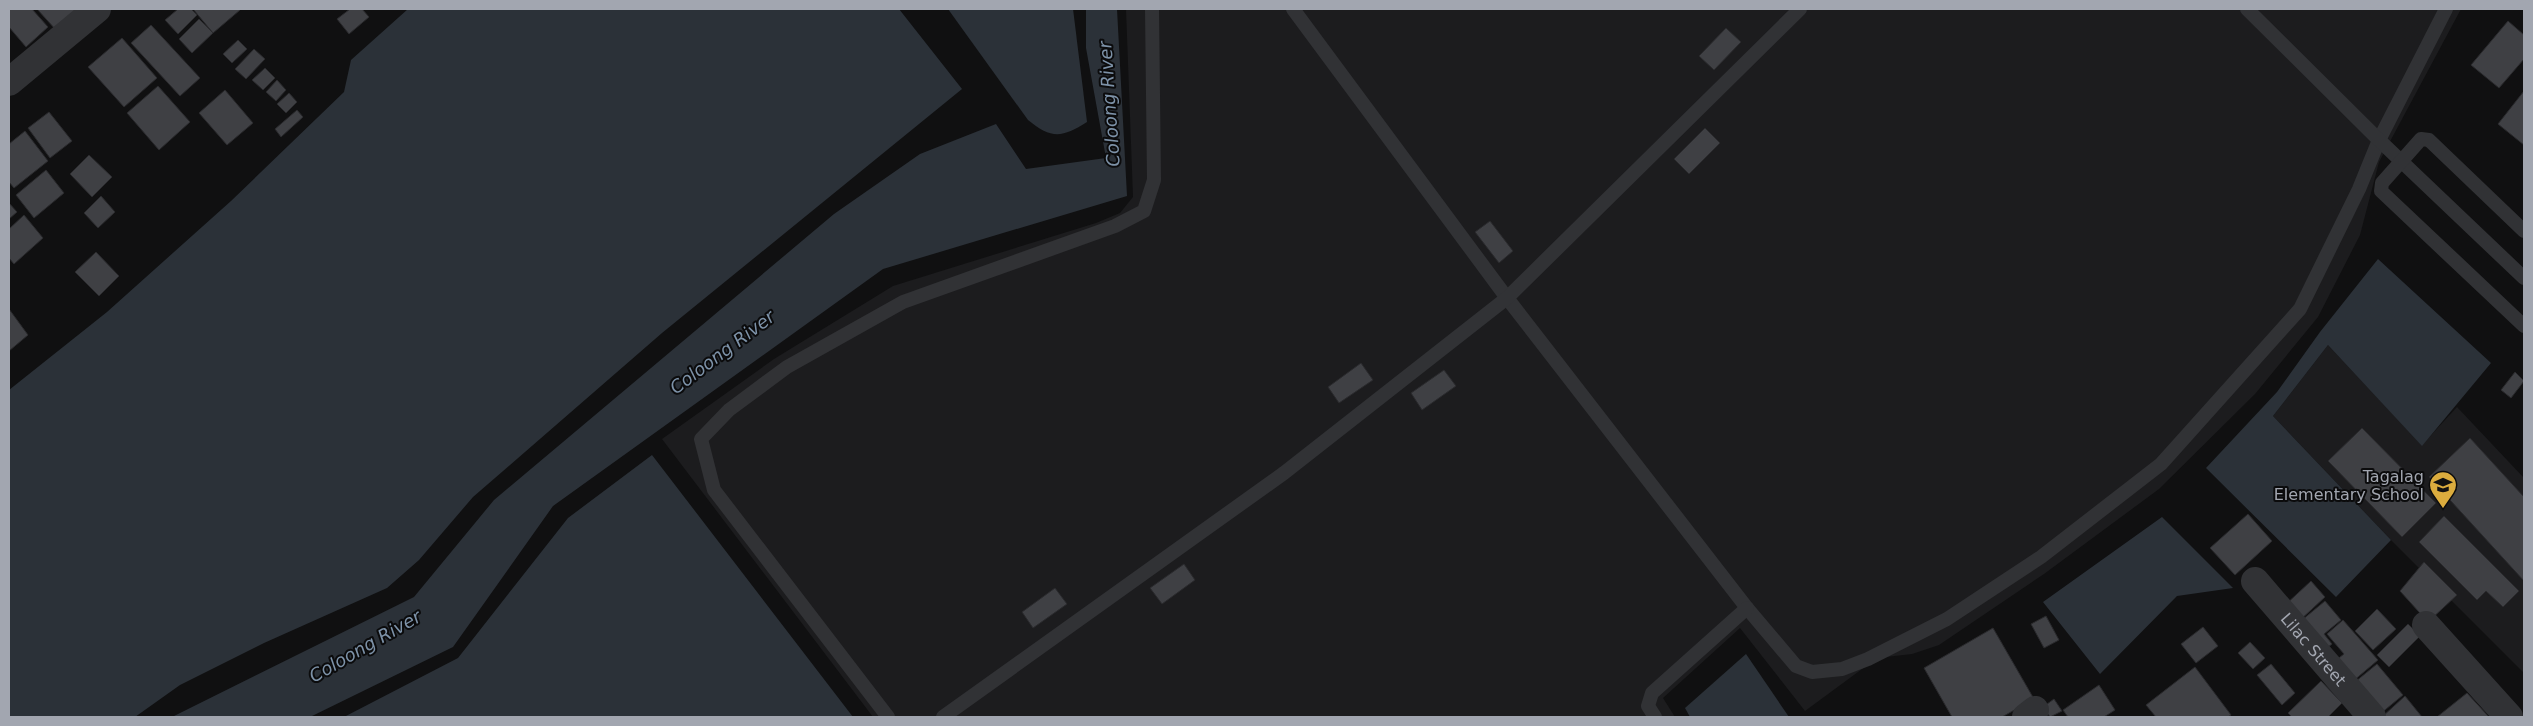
<svg xmlns="http://www.w3.org/2000/svg" width="2533" height="726" viewBox="0 0 2533 726" font-family="'DejaVu Sans',sans-serif">
	<rect width="100%" height="100%" fill="#101011"/>
	<!-- built -->
	<g fill="#1c1c1e">
		<polygon points="1126,9 2461,9 2379,162 2360,235 2318,317 2255,394 2159,489 2044,574 1939,645 1912,654 1877,658 1805,711 1740,628 1663,698 1675,717 873,717 662,439 774,359 893,286 1096,223 1120,213 1133,197"/>
		<polygon points="2328,345 2422,445 2457,407 2524,478 2524,673 2391,540 2273,416"/>
	</g>
	<!-- water -->
	<g fill="#2b3138">
		<polygon points="408,9 899,9 962,89 662,333 473,497 419,560 387,588 264,643 180,685 135,717 9,717 9,390 107,312 231,201 344,92 351,60"/>
		<path d="M 948,9 L 1073,9 L 1087,122 C 1062,138 1051,139 1028,120 Z"/>
		<polygon points="1086,9 1117,9 1127,196 883,269 553,506 453,647 310,717 172,717 414,597 494,500 834,214 920,154 996,124 1026,169 1106,158 1086,48"/>
		<polygon points="2378,259 2491,363 2422,446 2328,345 2273,416 2391,540 2336,597 2206,468 2277,392 2320,332"/>
		<polygon points="652,455 853,717 344,717 458,658 568,518"/>
		<polygon points="2162,517 2233,588 2177,596 2100,674 2043,602"/>
		<polygon points="1746,654 1789,717 1690,717 1685,708"/>
	</g>
	<!-- building -->
	<g fill="#3f4044" stroke="#2a2a2d">
		<polygon points="9,9 32,9 48,27 26,47 9,27"/>
		<polygon points="37,9 81,9 56,30"/>
		<polygon points="178,9 191,9 197,15 178,34 165,20"/>
		<polygon points="193,9 238,9 240,10 213,33"/>
		<polygon points="350,9 362,9 369,17 349,34 337,19"/>
		<polygon points="199,19 213,33 192,53 179,39"/>
		<polygon points="2508,21 2524,35 2524,59 2499,88 2471,65"/>
		<polygon points="151,25 200,78 180,96 131,43"/>
		<polygon points="1726,28 1741,42 1714,70 1699,56"/>
		<polygon points="122,38 157,78 124,107 88,67"/>
		<polygon points="238,40 247,49 232,63 223,54"/>
		<polygon points="254,49 265,59 246,79 235,69"/>
		<polygon points="265,68 275,78 263,90 252,80"/>
		<polygon points="277,80 286,90 276,101 266,92"/>
		<polygon points="158,86 190,122 159,150 127,113"/>
		<polygon points="225,90 253,123 227,145 199,113"/>
		<polygon points="2524,91 2524,145 2498,124"/>
		<polygon points="289,93 297,102 286,113 277,104"/>
		<polygon points="297,110 303,117 281,137 275,129"/>
		<polygon points="49,112 72,141 50,158 28,128"/>
		<polygon points="1705,128 1720,143 1689,174 1674,159"/>
		<polygon points="25,131 48,161 14,188 9,182 9,144"/>
		<polygon points="89,155 112,177 92,197 70,174"/>
		<polygon points="46,170 64,193 34,218 16,195"/>
		<polygon points="101,196 115,212 98,228 84,213"/>
		<polygon points="9,203 17,212 9,219"/>
		<polygon points="24,215 43,238 14,264 9,258 9,229"/>
		<polygon points="1490,221 1513,251 1499,263 1475,232"/>
		<polygon points="96,252 119,276 99,296 75,272"/>
		<polygon points="9,309 28,335 9,351"/>
		<polygon points="1361,363 1373,380 1339,403 1328,387"/>
		<polygon points="1444,370 1456,386 1422,410 1411,393"/>
		<polygon points="2515,372 2524,381 2511,398 2501,390"/>
		<polygon points="2362,428 2436,503 2402,537 2328,461"/>
		<polygon points="2470,438 2524,497 2524,581 2429,477"/>
		<polygon points="2248,514 2272,541 2235,575 2210,548"/>
		<polygon points="2444,516 2519,591 2503,607 2486,591 2477,600 2419,542"/>
		<polygon points="2424,562 2457,595 2428,622 2400,591"/>
		<polygon points="1184,564 1195,580 1162,604 1150,588"/>
		<polygon points="2311,581 2325,597 2298,622 2284,606"/>
		<polygon points="1055,588 1067,604 1033,628 1022,612"/>
		<polygon points="2325,601 2341,620 2324,634 2332,644 2319,654 2296,625"/>
		<polygon points="2377,609 2396,629 2373,650 2355,631"/>
		<polygon points="2046,616 2059,640 2044,648 2031,624"/>
		<polygon points="2343,620 2378,660 2352,682 2335,661 2344,654 2327,634"/>
		<polygon points="2408,624 2420,636 2389,667 2377,655"/>
		<polygon points="2203,627 2218,646 2196,663 2181,644"/>
		<polygon points="1993,628 2034,699 2002,717 1952,717 1924,668"/>
		<polygon points="2250,642 2265,658 2253,669 2238,653"/>
		<polygon points="2271,664 2295,693 2282,705 2257,675"/>
		<polygon points="2377,664 2403,695 2380,714 2355,682"/>
		<polygon points="2195,667 2231,715 2228,717 2156,717 2146,705"/>
		<polygon points="2321,681 2342,703 2328,717 2292,717 2288,713"/>
		<polygon points="2099,685 2115,710 2104,717 2068,717 2063,710"/>
		<polygon points="2467,693 2489,717 2437,717"/>
		<polygon points="2405,696 2422,717 2382,717"/>
		<polygon points="2054,699 2062,711 2050,717 2043,707"/>
	</g>
	<g fill="none" stroke-linecap="round" stroke-linejoin="round">
		<!-- lane -->
		<g stroke="#313235" stroke-width="14">
			<polyline points="1293,9 1507,298 1747,608 1796,666 1812,672 1842,669 1868,659 1947,619 2041,557 2161,464 2300,309 2359,189 2379,140 2446,9"/>
			<polyline points="2247,9 2379,140 2524,278"/>
			<polyline points="2524,231 2429,140 2421,139 2382,183 2381,191 2524,326"/>
			<polyline points="888,717 714,490 701,439 729,410 787,367 903,302 1115,226 1144,211 1154,180 1152,9"/>
			<polyline points="943,717 1284,473 1507,298 1800,9"/>
			<polyline points="1655,717 1648,706 1652,693 1747,608"/>
		</g>
		<!-- street -->
		<g stroke="#313235" stroke-width="28">
			<polyline points="9,82 97,9"/>
			<path id="s1" d="M 2255,581 L 2372,717"/>
			<polyline points="2426,625 2509,717"/>
			<polyline points="2026,717 2035,710"/>
		</g>
	</g>
	<!-- icons -->
	<defs>
		<g id="school-pin" transform="scale(1.4375)"><path d="M0 17L-7.5 6A9.5 9.5 0 1 1 7.5 6Z" fill="#dbac3e" stroke="#0b0b0c"/><path d="M0-5L7-2L0 1L-7-2ZM-4 1L0 2.5L4 1V4Q0 6-4 4Z" fill="#111"/></g>
	</defs>
	<g fill-rule="evenodd">
		<use href="#school-pin" x="2443" y="485"/>
	</g>
	<g text-anchor="middle" dominant-baseline="central" stroke-width="4" stroke-linejoin="round" paint-order="stroke">
		<!-- poi labels -->
		<g font-size="16" fill="#a2a6b0" stroke="#0b0b0c" text-anchor="end">
			<text x="2424" y="476">Tagalag<tspan x="2424" dy="18">Elementary School</tspan></text>
		</g>
		<!-- street labels -->
		<g font-size="16" fill="#a2a6b0" stroke="#0b0b0c">
			<text stroke="none"><textPath href="#s1" startOffset="90">Lilac Street</textPath></text>
		</g>
		<!-- water labels -->
		<g font-size="18" font-style="italic" fill="#7d92a8" stroke="#0b0b0c">
			<text transform="translate(1109 104) rotate(-94)">Coloong River</text>
			<text transform="translate(722 352) rotate(-37)">Coloong River</text>
			<text transform="translate(365 646) rotate(-30)">Coloong River</text>
		</g>
	</g>
	<!-- border -->
	<rect width="2533" height="726" fill="none" stroke="#a2a6b0" stroke-width="20"/>
</svg>
